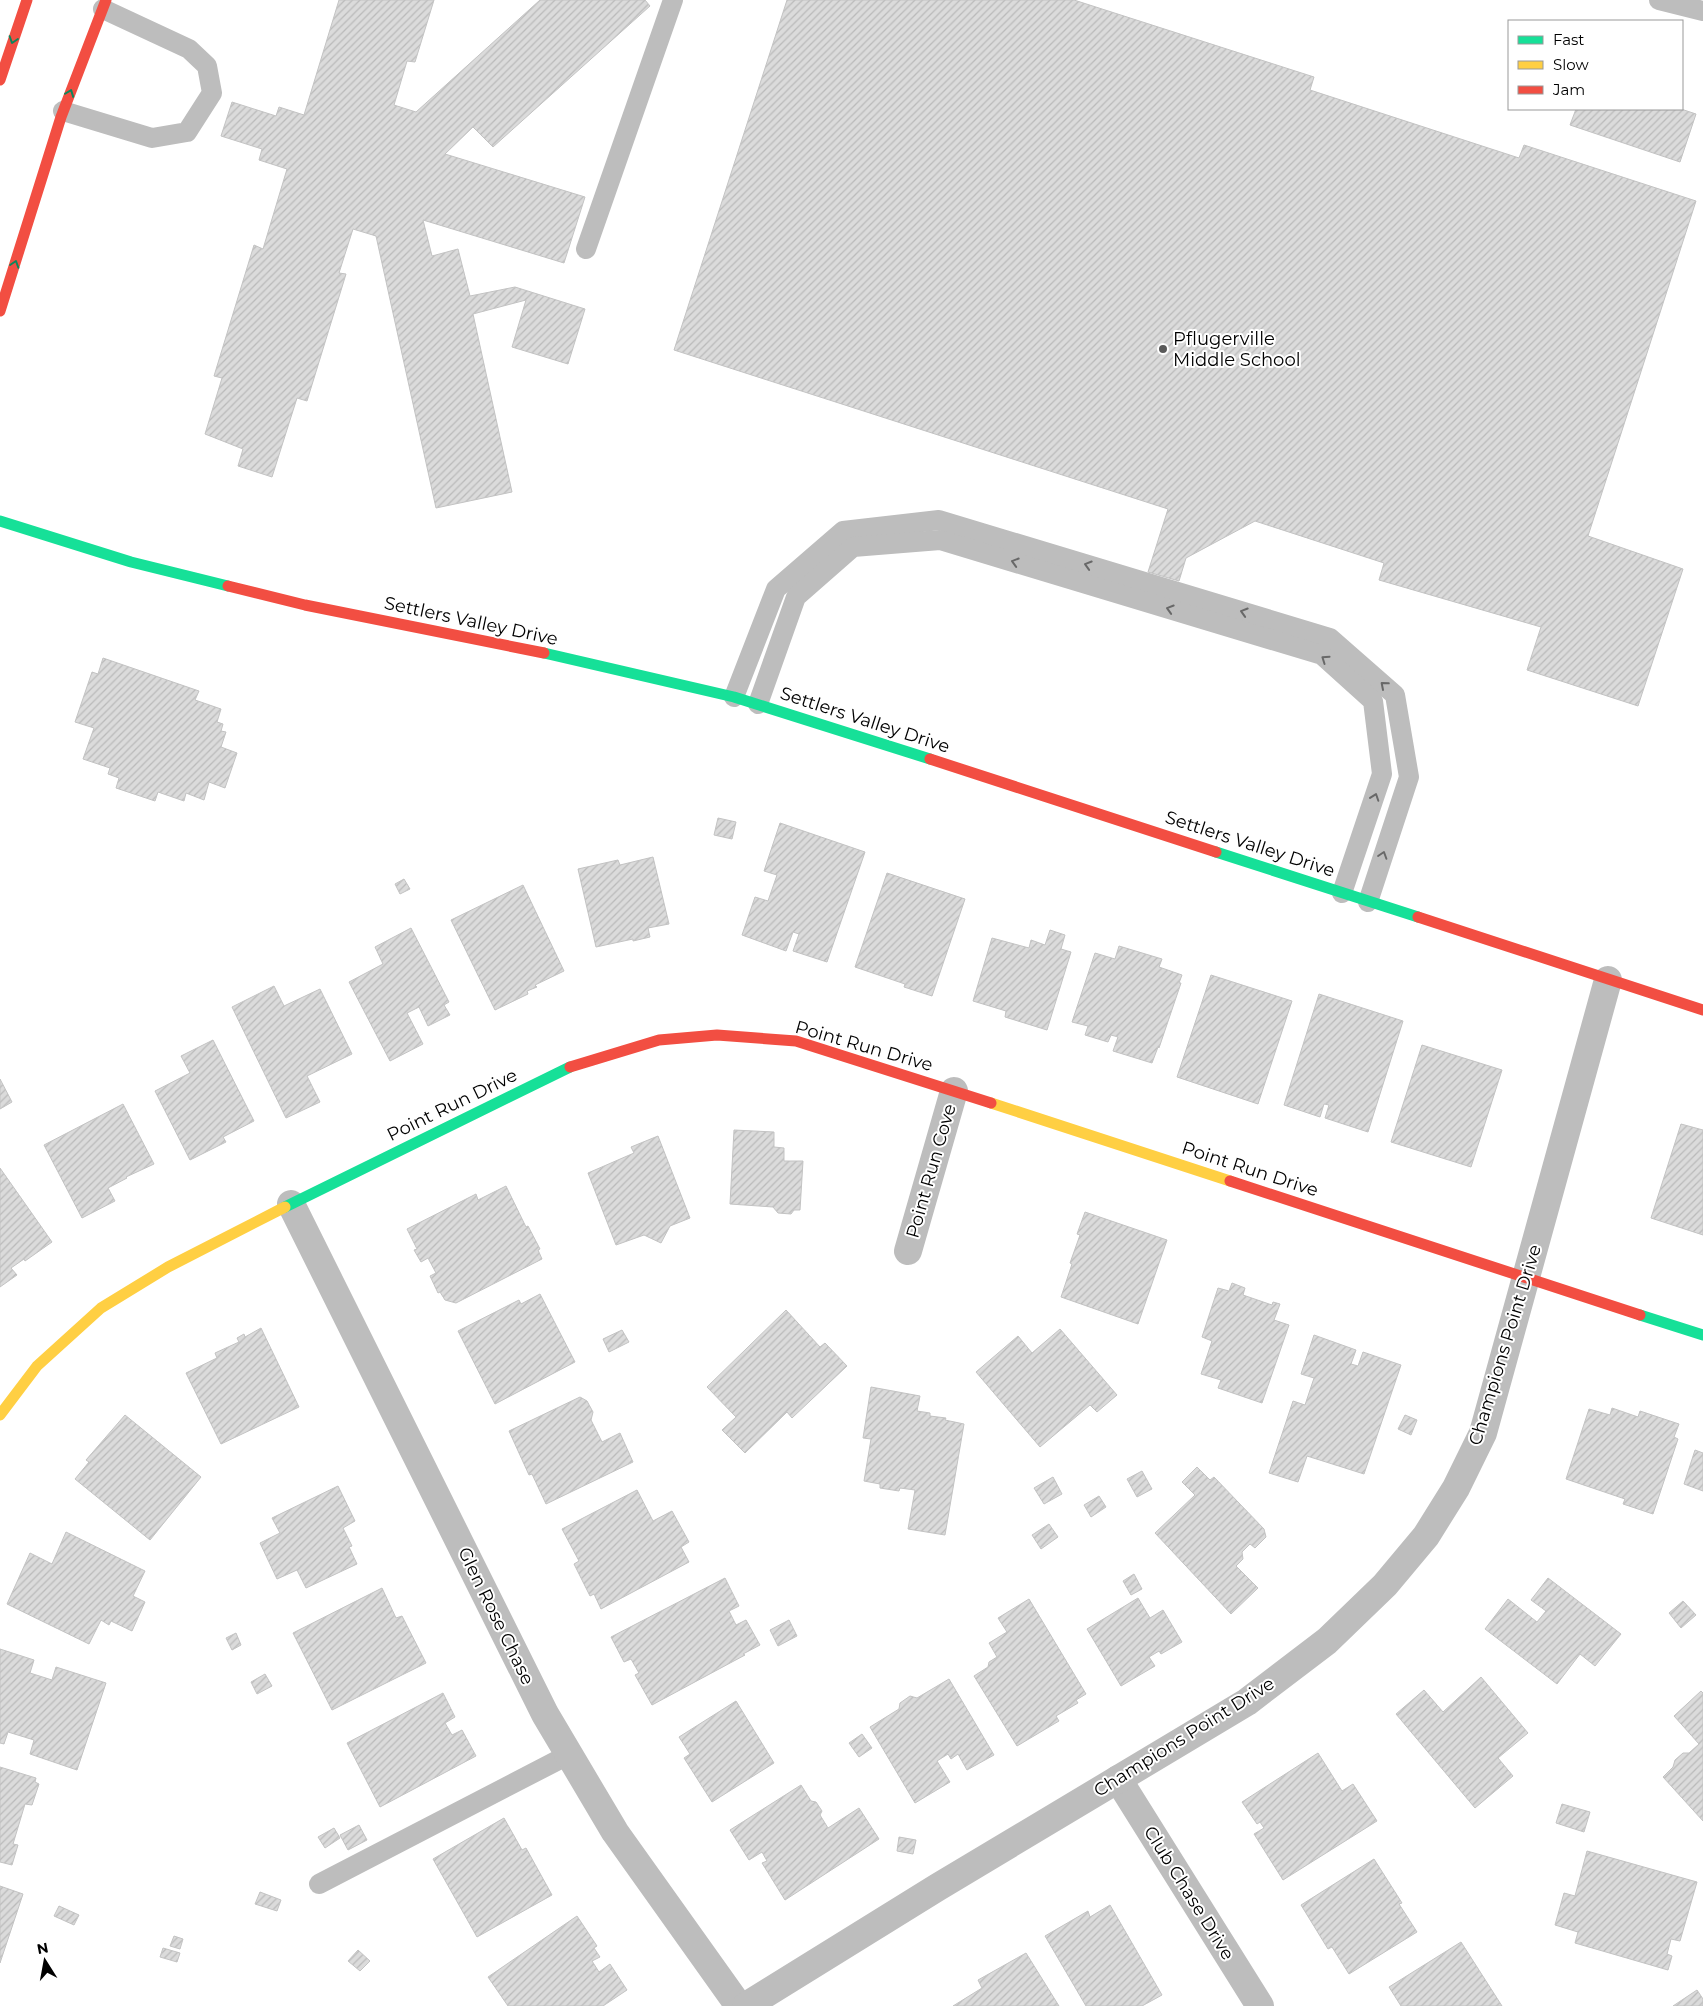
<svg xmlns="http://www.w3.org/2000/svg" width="1703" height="2006" viewBox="0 0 1703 2006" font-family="Montserrat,sans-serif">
	<defs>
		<pattern id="building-hatch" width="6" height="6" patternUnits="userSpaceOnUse" patternTransform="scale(1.25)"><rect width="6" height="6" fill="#dbdbdb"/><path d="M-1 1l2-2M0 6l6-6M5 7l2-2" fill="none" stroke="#bababa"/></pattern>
	</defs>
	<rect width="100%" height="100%" fill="#fff"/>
	<!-- building -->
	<g fill="url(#building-hatch)" stroke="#c3c3c3">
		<polygon points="339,0 434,0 415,62 407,61 394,105 416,112 540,0 645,0 650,6 493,147 473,127 445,154 585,197 564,263 423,220 432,256 458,249 470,296 515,287 585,309 568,364 512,347 526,300 473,314 512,492 436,508 376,236 353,229 339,273 346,274 307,401 297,398 272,477 238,466 243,449 205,434 222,378 214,376 254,245 263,249 287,169 259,160 262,149 221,136 232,102 276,116 279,107 304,115"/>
		<polygon points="787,0 1074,0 1314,77 1310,90 1519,158 1524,145 1696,201 1588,536 1683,569 1638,706 1527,670 1541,627 1379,580 1384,563 1255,521 1186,558 1179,581 1148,572 1168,509 674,350"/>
		<polygon points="1576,109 1681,109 1696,114 1680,162 1570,125"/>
		<polygon points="103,658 199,691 195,700 221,709 217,722 223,724 221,731 226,732 221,747 237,753 225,788 209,782 204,800 186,793 184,801 158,792 155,801 116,788 119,778 108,774 110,768 83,759 94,728 75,722 92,672 98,674"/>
		<polygon points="718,818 736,822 732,839 714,835"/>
		<polygon points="780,823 865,852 827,962 793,951 799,934 793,932 786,951 742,935 755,897 768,901 777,875 764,871"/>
		<polygon points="653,857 669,924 648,928 650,937 633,941 633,939 596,947 578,869 618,860 620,865"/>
		<polygon points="887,873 965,899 932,996 904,987 905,984 855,967"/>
		<polygon points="404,879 410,889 400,894 395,884"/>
		<polygon points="523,885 564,971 535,985 537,987 527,991 528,994 495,1010 451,920"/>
		<polygon points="411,928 449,1002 444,1005 450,1015 428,1026 419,1007 407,1013 423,1044 390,1061 349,982 383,964 375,947"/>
		<polygon points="1050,930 1065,935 1061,949 1071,952 1047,1030 1005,1017 1006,1011 973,1001 992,938 1029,948 1031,940 1045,945"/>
		<polygon points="1119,946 1162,959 1159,967 1182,975 1179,983 1181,983 1159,1048 1158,1047 1152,1063 1113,1051 1118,1037 1111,1035 1108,1042 1085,1035 1088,1026 1072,1022 1095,953 1115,959"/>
		<polygon points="1211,975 1292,1001 1258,1104 1177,1077"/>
		<polygon points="274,986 284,1006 320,989 352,1054 307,1076 320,1102 286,1118 232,1007"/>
		<polygon points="1319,994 1403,1021 1368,1132 1325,1118 1329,1105 1324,1104 1320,1117 1284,1105"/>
		<polygon points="213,1040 254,1121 223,1137 226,1142 190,1160 155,1091 190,1073 181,1056"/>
		<polygon points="1422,1045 1502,1070 1471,1167 1391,1142"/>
		<polygon points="0,1079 12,1102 0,1109"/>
		<polygon points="123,1104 154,1164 126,1177 127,1178 108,1188 115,1201 82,1218 44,1145"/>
		<polygon points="1681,1124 1703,1130 1703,1235 1651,1218"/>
		<polygon points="734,1130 774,1132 774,1147 784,1148 784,1161 803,1161 800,1210 794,1210 791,1214 778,1213 773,1207 730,1204"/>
		<polygon points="658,1136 690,1218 670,1226 661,1243 644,1235 616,1245 588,1173 634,1153 631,1147"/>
		<polygon points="0,1168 52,1242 25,1261 24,1259 11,1268 17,1275 0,1287"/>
		<polygon points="506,1186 526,1227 528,1226 540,1249 538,1250 542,1259 456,1303 445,1300 440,1292 438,1293 430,1276 436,1273 428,1258 421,1262 414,1250 417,1249 407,1229 476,1194 478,1200"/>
		<polygon points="1085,1212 1167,1240 1138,1324 1061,1297 1072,1264 1070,1263 1080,1235 1077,1234"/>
		<polygon points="1232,1283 1245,1288 1243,1295 1272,1305 1273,1302 1280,1304 1274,1320 1289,1325 1262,1403 1218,1388 1221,1380 1201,1374 1212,1341 1202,1337 1218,1288 1229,1291"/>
		<polygon points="540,1294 575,1362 495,1404 458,1331 519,1300 521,1304"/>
		<polygon points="786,1310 820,1347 825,1343 847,1366 792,1418 787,1412 745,1453 722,1430 736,1417 707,1387"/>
		<polygon points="261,1328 299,1407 221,1444 186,1373 217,1358 215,1353 239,1342 237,1338 244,1334 245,1337"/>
		<polygon points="1060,1329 1117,1395 1097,1412 1090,1405 1040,1447 976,1372 1018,1336 1032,1353"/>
		<polygon points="622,1330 629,1342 609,1352 603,1339"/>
		<polygon points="1314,1335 1356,1350 1351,1364 1358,1366 1363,1352 1401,1365 1364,1474 1307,1456 1298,1482 1269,1473 1293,1401 1305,1405 1314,1378 1301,1374"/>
		<polygon points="871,1387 920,1396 917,1411 930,1413 930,1416 946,1418 945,1420 964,1424 945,1535 908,1529 915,1490 900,1488 899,1491 880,1488 880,1484 864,1481 871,1439 863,1438"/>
		<polygon points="580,1397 587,1401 593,1412 591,1420 602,1442 620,1433 633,1462 546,1504 532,1474 529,1475 509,1431"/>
		<polygon points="1612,1408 1638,1417 1640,1411 1679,1424 1674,1437 1678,1439 1653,1514 1623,1504 1625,1499 1566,1479 1589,1409 1610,1415"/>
		<polygon points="125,1415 201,1477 150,1540 75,1479 89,1462 86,1460"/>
		<polygon points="1405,1415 1417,1420 1411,1435 1398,1429"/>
		<polygon points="1695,1450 1703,1453 1703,1491 1684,1484"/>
		<polygon points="1197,1467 1210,1480 1214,1477 1264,1529 1266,1537 1255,1548 1250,1544 1242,1552 1243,1559 1236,1566 1258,1588 1231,1614 1155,1533 1195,1495 1182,1482"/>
		<polygon points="1142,1471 1152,1489 1137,1497 1127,1479"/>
		<polygon points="1053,1477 1062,1494 1044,1504 1034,1488"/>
		<polygon points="338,1486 355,1521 343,1528 352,1546 349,1547 357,1564 306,1588 297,1570 277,1579 260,1543 280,1533 272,1518"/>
		<polygon points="637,1490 653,1521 672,1511 689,1542 681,1547 689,1562 601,1609 594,1594 590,1596 574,1564 579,1561 562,1529"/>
		<polygon points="1099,1496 1106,1507 1091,1517 1084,1505"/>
		<polygon points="1049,1524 1058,1537 1041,1549 1032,1535"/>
		<polygon points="66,1532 145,1571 133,1596 145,1602 132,1631 111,1621 109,1625 101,1620 89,1644 7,1604 30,1553 52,1564"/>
		<polygon points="1134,1574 1142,1589 1131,1595 1123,1581"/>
		<polygon points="725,1578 739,1606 729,1611 736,1625 746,1620 760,1645 743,1654 745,1655 652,1705 635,1675 639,1673 631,1659 624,1662 611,1637"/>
		<polygon points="1548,1578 1621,1634 1595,1666 1580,1654 1557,1684 1485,1629 1508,1599 1537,1622 1546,1611 1531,1600"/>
		<polygon points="382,1588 396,1618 402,1616 426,1663 332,1710 293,1633"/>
		<polygon points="1138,1598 1150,1618 1163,1610 1182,1642 1161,1654 1159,1651 1149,1657 1155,1666 1121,1686 1087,1629"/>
		<polygon points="1029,1599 1086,1694 1076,1700 1078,1703 1056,1716 1059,1721 1017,1746 974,1676 988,1667 989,1662 997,1657 989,1643 1007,1632 998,1618"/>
		<polygon points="1683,1601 1696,1615 1681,1628 1669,1613"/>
		<polygon points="789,1620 797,1636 778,1646 770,1630"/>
		<polygon points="236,1633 241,1645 232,1650 226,1638"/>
		<polygon points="0,1649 34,1660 30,1673 52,1680 56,1667 106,1683 77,1770 30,1754 34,1740 8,1732 4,1744 0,1743"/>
		<polygon points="265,1674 272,1686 257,1694 251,1682"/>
		<polygon points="1481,1677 1528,1733 1498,1758 1513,1776 1475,1808 1396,1714 1424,1690 1443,1712"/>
		<polygon points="949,1679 994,1755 967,1770 958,1754 951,1759 948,1754 937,1761 950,1782 915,1803 870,1727 899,1709 900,1703 910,1696 917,1698"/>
		<polygon points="1701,1691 1703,1693 1703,1821 1663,1777 1673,1767 1675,1760 1683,1753 1689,1753 1699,1744 1674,1716"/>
		<polygon points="443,1693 455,1717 445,1723 452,1735 462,1730 476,1756 380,1807 347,1743"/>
		<polygon points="736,1701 774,1763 712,1802 684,1758 690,1754 679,1737"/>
		<polygon points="862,1734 872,1748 859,1757 849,1743"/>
		<polygon points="1318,1753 1342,1791 1353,1784 1377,1821 1283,1880 1254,1834 1264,1828 1260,1822 1257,1824 1242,1802"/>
		<polygon points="0,1767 36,1778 35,1782 39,1784 32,1805 25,1804 13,1844 18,1845 12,1865 0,1862"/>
		<polygon points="801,1785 811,1801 816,1802 822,1811 820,1815 828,1828 859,1808 879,1839 785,1900 762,1863 767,1861 762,1852 749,1860 730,1830"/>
		<polygon points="1562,1804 1590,1812 1584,1832 1556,1823"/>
		<polygon points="504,1818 522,1850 526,1848 552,1895 477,1937 433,1859"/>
		<polygon points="359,1825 367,1840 348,1850 340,1835"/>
		<polygon points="334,1828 340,1838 325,1848 318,1837"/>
		<polygon points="899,1837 916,1840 913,1854 897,1851"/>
		<polygon points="1587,1851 1697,1882 1680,1941 1671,1939 1667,1954 1672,1956 1668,1970 1575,1943 1578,1932 1555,1925 1564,1893 1575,1896"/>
		<polygon points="1374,1859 1402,1903 1399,1904 1417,1932 1349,1974 1332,1947 1328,1949 1301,1905"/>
		<polygon points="0,1886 23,1894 0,1963"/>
		<polygon points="260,1892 281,1900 277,1911 255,1904"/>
		<polygon points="1110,1905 1162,1995 1142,2006 1086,2006 1045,1936 1088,1911 1090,1917"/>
		<polygon points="59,1906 79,1915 74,1925 54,1916"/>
		<polygon points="577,1916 597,1946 594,1948 600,1957 592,1961 599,1972 610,1964 627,1990 603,2006 508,2006 488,1977"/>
		<polygon points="174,1936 183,1939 180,1949 170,1946"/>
		<polygon points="1461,1942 1502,2006 1401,2006 1389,1987"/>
		<polygon points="163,1948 180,1953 177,1962 160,1957"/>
		<polygon points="358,1950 370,1961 360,1971 348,1961"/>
		<polygon points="1026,1953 1059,2006 953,2006 982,1988 978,1980"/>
		<polygon points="1697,1990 1703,1999 1703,2006 1673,2006"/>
	</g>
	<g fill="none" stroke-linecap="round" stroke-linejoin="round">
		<!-- lane -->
		<g stroke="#bdbdbd" stroke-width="20">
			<polyline points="1659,0 1703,11"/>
			<polyline points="63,111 152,138 187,132 212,93 207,66 189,49 103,9"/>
			<polyline points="586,249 673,0"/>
			<polyline points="734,697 776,589 843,531 939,520 1330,638 1395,695 1409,777 1368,902"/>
			<polyline points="758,704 796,597 853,547 940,540 1322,655 1373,701 1382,774 1342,893"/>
			<polyline points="319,1884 568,1755"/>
		</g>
		<!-- street -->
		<g stroke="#bdbdbd" stroke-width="28">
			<polyline points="291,1204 545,1714 615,1832 739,2006"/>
			<polyline points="908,1251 954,1091"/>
			<polyline points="1118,1779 1260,2006"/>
			<polyline points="746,2006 938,1887 1247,1702 1327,1641 1385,1585 1426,1536 1456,1488 1483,1433 1608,980"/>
		</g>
		<!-- fast -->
		<g stroke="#16e098" stroke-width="11">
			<polyline points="0,521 131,562 228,586"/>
			<polyline points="544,653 734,697 930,759"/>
			<polyline points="1216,852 1418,917"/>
			<polyline points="285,1207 570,1067"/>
			<polyline points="1640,1315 1703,1335"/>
		</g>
		<!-- slow -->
		<g stroke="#ffcf43" stroke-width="11">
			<polyline points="991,1103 1230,1181"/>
			<polyline points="0,1415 37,1366 101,1308 168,1267 285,1207"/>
		</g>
		<!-- jam -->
		<g stroke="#f24e42" stroke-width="11">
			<polyline points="0,80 27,0"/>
			<polyline points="0,311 61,117 106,0"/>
			<polyline points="228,586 305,605 544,653"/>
			<polyline points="930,759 1216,852"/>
			<polyline points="1418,917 1703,1010"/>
			<polyline points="570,1067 659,1040 717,1035 796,1041 991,1103"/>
			<polyline points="1230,1181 1640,1315"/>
		</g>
	</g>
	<!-- one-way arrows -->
	<defs><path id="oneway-chevron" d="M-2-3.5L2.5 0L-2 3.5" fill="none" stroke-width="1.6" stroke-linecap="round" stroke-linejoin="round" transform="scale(1.25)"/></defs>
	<g stroke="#0d865b">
		<use href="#oneway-chevron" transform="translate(13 40) rotate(108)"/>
		<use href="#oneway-chevron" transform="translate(70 93) rotate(-69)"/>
		<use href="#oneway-chevron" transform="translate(15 264) rotate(-72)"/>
	</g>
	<g stroke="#686868">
		<use href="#oneway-chevron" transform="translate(1015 562) rotate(-163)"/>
		<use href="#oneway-chevron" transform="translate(1088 565) rotate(-163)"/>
		<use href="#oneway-chevron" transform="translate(1170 609) rotate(-163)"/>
		<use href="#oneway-chevron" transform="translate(1244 612) rotate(-163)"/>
		<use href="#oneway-chevron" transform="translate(1325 659) rotate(-145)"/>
		<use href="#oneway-chevron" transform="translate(1384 685) rotate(-139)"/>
		<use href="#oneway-chevron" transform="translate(1375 797) rotate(-71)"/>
		<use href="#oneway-chevron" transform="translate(1383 855) rotate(-72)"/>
	</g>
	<!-- markers -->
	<circle fill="#595959" stroke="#fff" stroke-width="2" cx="1163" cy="349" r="5"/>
	<g text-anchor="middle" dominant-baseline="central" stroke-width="4" stroke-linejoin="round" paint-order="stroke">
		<!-- poi labels -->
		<g font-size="18" fill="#000" stroke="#fff" text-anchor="start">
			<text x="1173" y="339">Pflugerville<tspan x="1173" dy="21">Middle School</tspan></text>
		</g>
		<!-- street labels -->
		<g font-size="18" fill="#000" stroke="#fff">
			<text transform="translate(471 621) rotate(12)">Settlers Valley Drive</text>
			<text transform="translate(865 720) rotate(18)">Settlers Valley Drive</text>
			<text transform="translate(1250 844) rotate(18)">Settlers Valley Drive</text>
			<text transform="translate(864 1046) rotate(16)">Point Run Drive</text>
			<text transform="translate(452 1105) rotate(-26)">Point Run Drive</text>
			<text transform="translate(1250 1169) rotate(18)">Point Run Drive</text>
			<text transform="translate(931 1171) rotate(-74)">Point Run Cove</text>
			<text transform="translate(1505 1345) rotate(-73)">Champions Point Drive</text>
			<text transform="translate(496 1616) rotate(64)">Glen Rose Chase</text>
			<text transform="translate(1184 1737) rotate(-32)">Champions Point Drive</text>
			<text transform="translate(1189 1893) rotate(58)">Club Chase Drive</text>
		</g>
	</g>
	<!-- legend -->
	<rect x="1508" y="20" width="175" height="90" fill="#ffffff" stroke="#999999"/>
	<rect x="1518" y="36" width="25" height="8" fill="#16e098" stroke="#999999"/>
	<text x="1553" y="45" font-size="15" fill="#000000">Fast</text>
	<rect x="1518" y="61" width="25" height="8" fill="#ffcf43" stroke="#999999"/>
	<text x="1553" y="70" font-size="15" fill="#000000">Slow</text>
	<rect x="1518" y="86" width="25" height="8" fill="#f24e42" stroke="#999999"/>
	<text x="1553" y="95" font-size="15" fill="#000000">Jam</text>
	<!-- north arrow -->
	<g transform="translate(45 1961) rotate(349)" stroke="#ffffff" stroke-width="4" paint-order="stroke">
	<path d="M0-4L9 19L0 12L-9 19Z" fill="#000000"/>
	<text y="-8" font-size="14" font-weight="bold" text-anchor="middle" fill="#000000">N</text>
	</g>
</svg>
